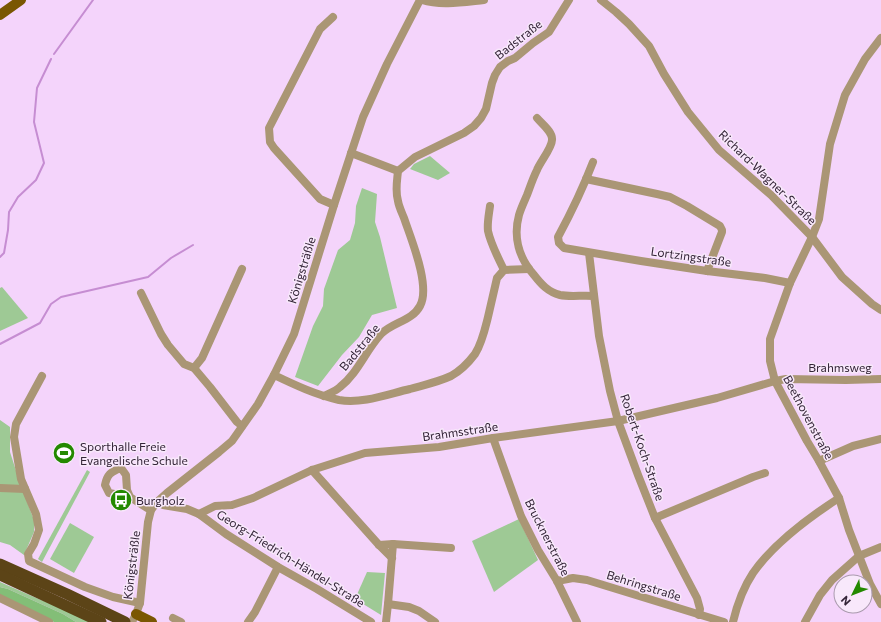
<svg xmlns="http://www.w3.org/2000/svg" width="881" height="622" viewBox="0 0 881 622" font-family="Commissioner,sans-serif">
	<rect width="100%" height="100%" fill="#f4d4fb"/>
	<!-- green -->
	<g fill="#9ec995">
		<polygon points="430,156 450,173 438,180 410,169 414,164"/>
		<polygon points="362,188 377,194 375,222 380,237 397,308 372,315 359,337 342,355 318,386 295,377 313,326 323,306 324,289 338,250 350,240 355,223 356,206"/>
		<polygon points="2,287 28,318 0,331 0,288"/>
		<polygon points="0,420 10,427 10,452 20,483 34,520 34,532 24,555 10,545 0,542"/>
		<polygon points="87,470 90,472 42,562 38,559"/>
		<polygon points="519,519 538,560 494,592 472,541"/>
		<polygon points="70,523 94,537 74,573 50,559"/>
		<polygon points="367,572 385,573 381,615 355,599"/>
		<polygon points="0,582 41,600 61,607 90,622 76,622 63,614 8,589 0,587"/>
	</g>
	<!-- forest -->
	<polygon fill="#83be77" points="0,587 8,589 63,614 76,622 54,622 0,595"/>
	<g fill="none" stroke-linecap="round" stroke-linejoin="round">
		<!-- stream -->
		<g stroke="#c68dd2" stroke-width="2">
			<polyline points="54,54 93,0"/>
			<polyline points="0,257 4,253 8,230 9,212 18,197 36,180 44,163 34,122 37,88 51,59"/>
			<polyline points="0,344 40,323 51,304 61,297 148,277 171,258 193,245"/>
		</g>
		<!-- minor -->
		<g stroke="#aa9675" stroke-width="8">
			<path d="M 422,0 C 441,6 464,2 484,0"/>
			<polyline points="601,0 616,12 629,24 649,46 664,74 688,112 719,150 771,195 812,237 842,277 872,304 881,310"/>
			<polyline points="333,17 320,29 269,128 270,142 274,148 320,199 334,205"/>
			<polyline points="881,38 865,59 845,95 830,144 819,219 812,237 790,283 770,339 770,361 775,381 807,441 819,461 839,498 849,530 870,584 881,604"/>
			<path d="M 537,118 C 542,124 553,132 552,140 C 552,148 540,162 537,170 C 533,178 530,187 527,195 C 524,202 521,208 519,215 C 513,237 519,258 534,275 C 541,284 548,292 560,295 C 569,297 584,295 594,296"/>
			<polyline points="351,153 398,171"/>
			<path d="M 593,162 C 583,188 571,213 558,237 L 559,243 L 564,248 L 641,261 L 707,271 L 765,278 L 790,283"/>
			<polyline points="586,179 657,194 670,197 687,206 720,226 722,230 722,232 707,271"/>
			<path d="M 490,206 C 489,214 487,223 488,231 C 491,245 498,257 504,270"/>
			<polyline points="589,253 599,336 610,391 618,421 638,475 655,518 697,598 700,609 699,615"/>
			<polyline points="141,293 161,334 168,345 184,364 194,368 210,387 237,422 242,426"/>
			<polyline points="194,368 202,358 242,269"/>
			<path d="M 274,375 C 295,385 316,395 339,400 C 363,404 388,394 410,389 C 424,385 438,382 451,376 C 460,371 469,362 475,354 C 482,343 485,329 488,317 C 491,304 494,291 497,278 L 504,270 L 529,269"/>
			<polyline points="42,376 16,424 14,437 21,479 36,514 39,530 34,544 28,554 29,561 85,587 113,597 140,603"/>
			<path d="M 324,396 C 330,393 336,391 340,387 C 358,373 366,350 381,334 C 393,322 412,321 420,306 C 431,286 411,239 404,218 C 402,213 399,207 398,201 C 395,191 397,182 398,171 L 415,157 L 464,133 L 474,126 L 481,118 L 486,109 L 492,83 L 495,75 L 500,67 L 508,61 L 515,58 L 533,43 L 549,32 L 569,0"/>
			<polyline points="493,438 521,516 538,550 557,581 577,622"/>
			<polyline points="819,461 853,446 881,439"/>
			<polyline points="312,470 379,545 392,558"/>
			<polyline points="0,488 25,489"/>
			<path d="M 130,497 L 127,490 L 126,475 L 121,468 C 110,472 107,475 105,485 L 109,493 L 130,497 L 147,508 L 151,510"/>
			<polyline points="157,502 163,505 187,509 199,514 226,534 278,567 317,589 371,622"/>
			<polyline points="199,514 215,506 232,505 253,498 312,470 365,453 439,447 493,438 618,421 717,398 775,381 786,379 846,380 881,379"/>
			<polyline points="655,518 753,477 765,473"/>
			<polyline points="379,545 393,544 451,548"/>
			<polyline points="557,581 573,578 587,580 724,622"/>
			<polyline points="0,598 49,622"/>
			<polyline points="388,604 409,607 419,611 435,622"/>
			<polyline points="173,618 181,622"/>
			<polyline points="132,622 136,614 140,603 148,522 151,510 157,502 167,493 219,452 232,441 258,404 274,375 294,334 334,205 363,117 387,64 420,0"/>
			<polyline points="248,622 255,612 278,567"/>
			<polyline points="386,622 388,604 393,544"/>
			<path d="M 733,622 C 737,605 743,588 753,573 C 774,543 808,518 839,498"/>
			<polyline points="805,622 820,595 832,580 859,556 881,547"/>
		</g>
		<!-- major -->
		<g stroke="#7a5602" stroke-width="10">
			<polyline points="0,15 21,0"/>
			<polyline points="136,614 152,622"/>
		</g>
		<!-- highway -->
		<g stroke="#5c4417" stroke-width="11">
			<polyline points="0,564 67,594 125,622"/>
			<polyline points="0,575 101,622"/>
		</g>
	</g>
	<!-- icons -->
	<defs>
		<g id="stadium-disc" transform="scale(1.15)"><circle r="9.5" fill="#238900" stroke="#f8e8fb"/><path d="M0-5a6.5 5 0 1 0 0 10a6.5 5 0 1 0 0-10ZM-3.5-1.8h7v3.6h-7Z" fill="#fff"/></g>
		<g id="bus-disc" transform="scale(1.15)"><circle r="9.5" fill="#238900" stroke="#f8e8fb"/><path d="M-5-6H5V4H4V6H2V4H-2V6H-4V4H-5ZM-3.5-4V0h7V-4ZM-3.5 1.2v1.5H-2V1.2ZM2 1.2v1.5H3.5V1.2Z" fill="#fff"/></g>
	</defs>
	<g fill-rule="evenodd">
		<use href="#stadium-disc" x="64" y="453"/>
		<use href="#bus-disc" x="121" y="500"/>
	</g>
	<g text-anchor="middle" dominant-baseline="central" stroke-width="3" stroke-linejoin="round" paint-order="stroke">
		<!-- street labels -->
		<g font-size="12" fill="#332437" stroke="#f8e8fb">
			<text transform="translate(518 39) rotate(-38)">Badstraße</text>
			<text transform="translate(768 177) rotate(44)">Richard-Wagner-Straße</text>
			<text transform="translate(691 256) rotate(8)">Lortzingstraße</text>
			<text transform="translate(301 270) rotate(-73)">Königsträßle</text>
			<text transform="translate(359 347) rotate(-51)">Badstraße</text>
			<text x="840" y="367">Brahmsweg</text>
			<text transform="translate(809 417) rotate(62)">Beethovenstraße</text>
			<text transform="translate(460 431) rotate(-8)">Brahmsstraße</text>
			<text transform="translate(643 447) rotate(71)">Robert-Koch-Straße</text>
			<text transform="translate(548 537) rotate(63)">Brucknerstraße</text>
			<text transform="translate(291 558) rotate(32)">Georg-Friedrich-Händel-Straße</text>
			<text transform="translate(131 565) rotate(-83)">Königsträßle</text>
			<text transform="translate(644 585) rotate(17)">Behringstraße</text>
		</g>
		<!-- poi labels -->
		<g font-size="12" fill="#332437" stroke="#f8e8fb" text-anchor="start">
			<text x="80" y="446">Sporthalle Freie<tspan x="80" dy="14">Evangelische Schule</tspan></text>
			<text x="136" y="500">Burgholz</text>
		</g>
	</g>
	<!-- north arrow -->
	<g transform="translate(853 594) rotate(227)"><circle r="19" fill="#f8e8fb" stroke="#a99aad"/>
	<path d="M0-3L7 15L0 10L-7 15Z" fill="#238900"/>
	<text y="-6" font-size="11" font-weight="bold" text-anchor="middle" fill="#332437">N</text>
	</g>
</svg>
